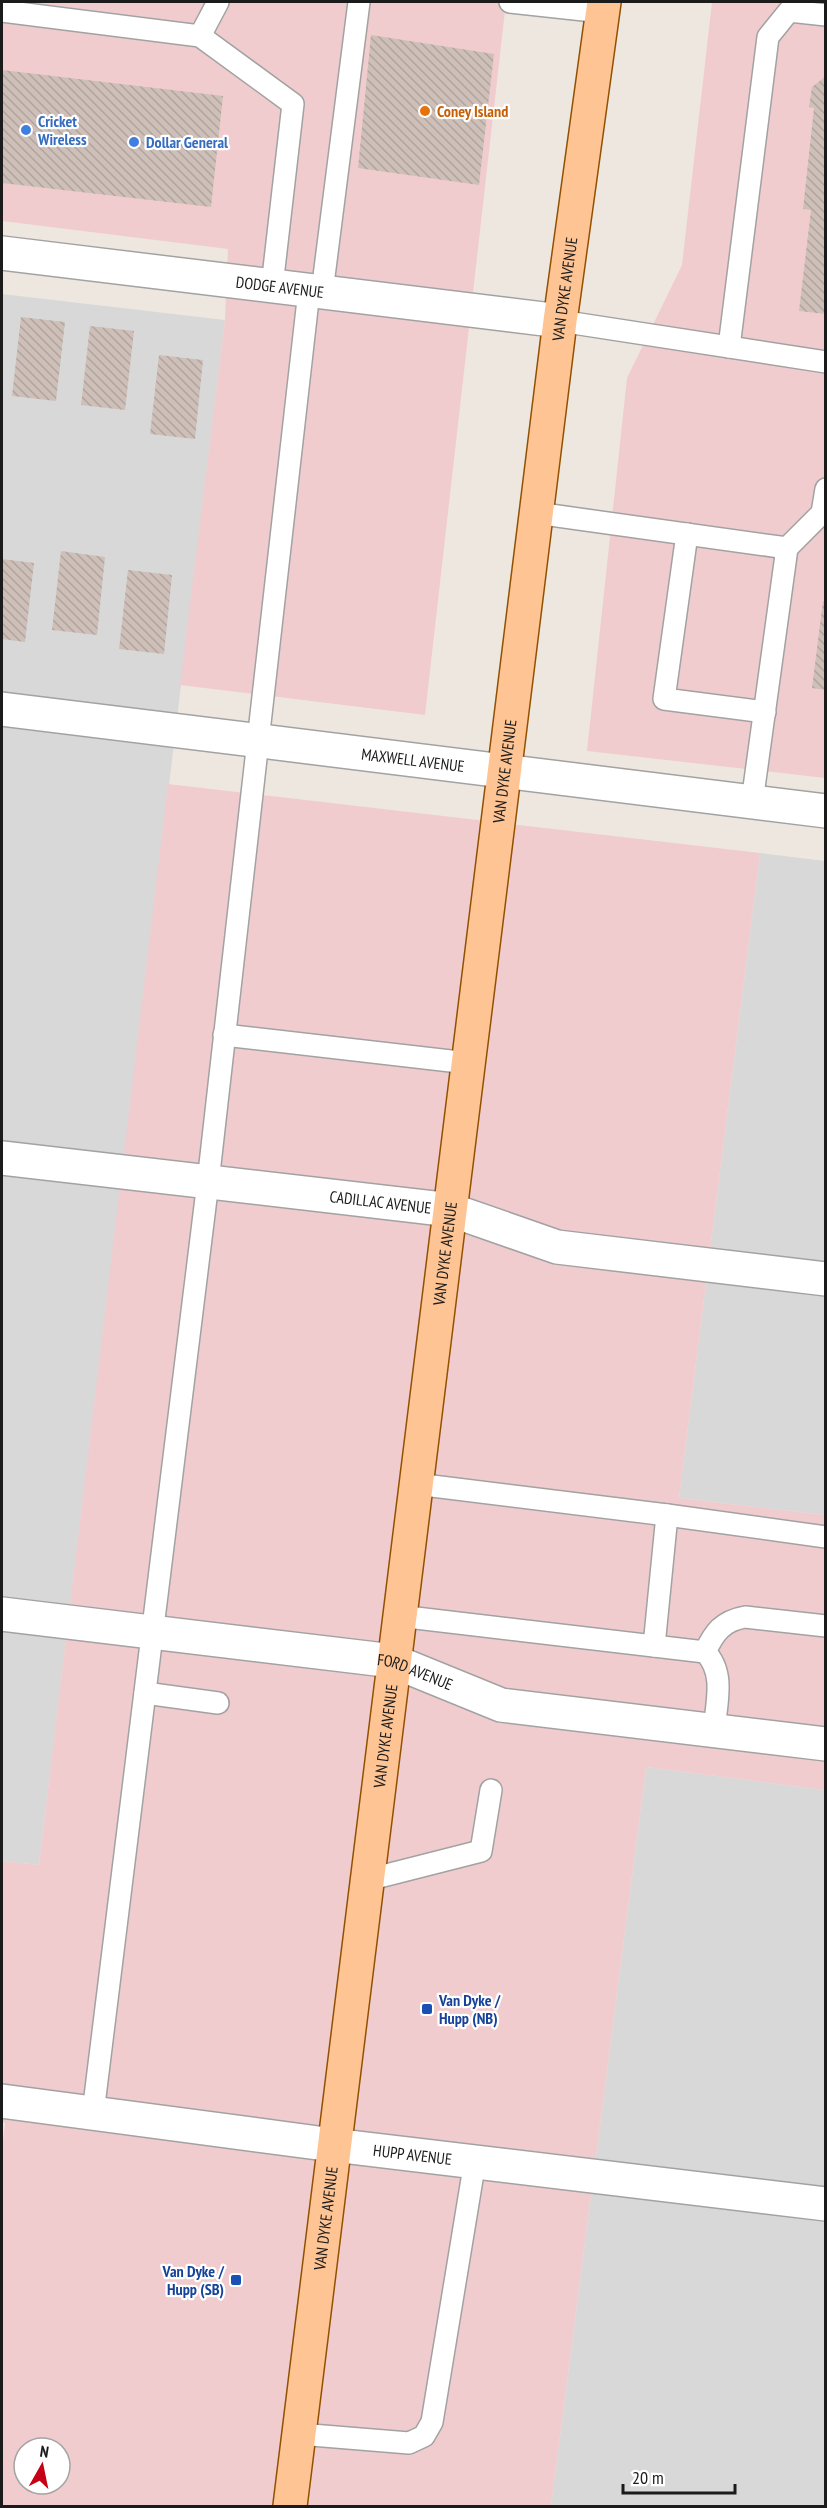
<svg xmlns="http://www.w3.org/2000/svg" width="827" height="2508" viewBox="0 0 827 2508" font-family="'PT Sans Narrow',sans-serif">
	<defs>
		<pattern id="building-back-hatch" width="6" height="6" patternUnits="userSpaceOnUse" patternTransform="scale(1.5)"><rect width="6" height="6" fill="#cebfb8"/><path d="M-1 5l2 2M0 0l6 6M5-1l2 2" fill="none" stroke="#b0a49e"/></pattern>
	</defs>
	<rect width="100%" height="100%" fill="#eee7df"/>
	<!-- residential -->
	<g fill="#d9d8d8">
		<polygon points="2,294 225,320 39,1865 2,1861"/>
		<polygon points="760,853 825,861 825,1515 679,1498"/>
		<polygon points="646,1767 825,1790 825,2506 551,2506"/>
	</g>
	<!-- commercial -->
	<g fill="#f1cccf" fill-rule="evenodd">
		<polygon points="2,2 506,2 425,715 180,685 225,320 228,249 2,221"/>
		<polygon points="712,2 825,2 825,778 587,751 627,378 682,265"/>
		<path d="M 168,784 L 760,853 L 679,1498 L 825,1515 L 825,1790 L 646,1767 L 551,2506 L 2,2506 L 2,2150 L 5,2123 L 2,2122 L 2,1861 L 39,1865 ZM 24,2448 L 60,2448 L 60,2484 L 24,2484 Z"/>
	</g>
	<!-- building -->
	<g fill="url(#building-back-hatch)">
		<polygon points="371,35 494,54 479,185 358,168"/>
		<polygon points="2,70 223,96 211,207 2,183"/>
		<polygon points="826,76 826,314 799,311 811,210 803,209 814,108 809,107 812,87"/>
		<polygon points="21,317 65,322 56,401 12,396"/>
		<polygon points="90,326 134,331 125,410 81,405"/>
		<polygon points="159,355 203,360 195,439 150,434"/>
		<polygon points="61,551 105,557 97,635 52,630"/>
		<polygon points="2,559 34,563 25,642 2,639"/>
		<polygon points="128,570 172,575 164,654 119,649"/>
		<polygon points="823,601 826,601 826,690 812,688"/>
	</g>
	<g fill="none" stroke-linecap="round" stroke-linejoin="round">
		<!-- lane casing -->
		<g stroke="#a2a2a2" stroke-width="24">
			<g id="lane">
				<polyline points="510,2 602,12"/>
				<polyline points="2,11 200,36 293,104 272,286"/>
				<polyline points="200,36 218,2"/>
				<polyline points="322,292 359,2"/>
				<polyline points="560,321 826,362"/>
				<polyline points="729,347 768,37 789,11 826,15"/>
				<polyline points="536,513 787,548"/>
				<polyline points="687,534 664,699 765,712"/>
				<polyline points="752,802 787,548 822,513 826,489"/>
				<polyline points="224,1035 468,1063"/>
				<polyline points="416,1484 667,1515"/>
				<path d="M 399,1616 L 705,1652 C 726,1673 716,1704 714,1731"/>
				<polyline points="654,1646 667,1515 826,1537"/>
				<path d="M 705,1652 C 714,1633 722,1621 745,1617 L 826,1626"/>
				<polyline points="145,1693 218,1703"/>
				<polyline points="367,1880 481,1851 491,1790"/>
				<polyline points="93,2113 208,1182 309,291"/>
				<polyline points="299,2434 409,2443 424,2436 432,2422 475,2161"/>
			</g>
		</g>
		<!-- street casing -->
		<g stroke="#a2a2a2" stroke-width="36">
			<g id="street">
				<path id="s1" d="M 2,253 L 560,321"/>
				<path id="s2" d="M 2,709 L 826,811"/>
				<path id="s3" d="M 2,1158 L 451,1210 L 557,1247 L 826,1279"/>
				<path id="s4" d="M 2,1614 L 393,1661 L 501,1705 L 826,1744"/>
				<path id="s5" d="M 2,2101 L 333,2145 L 826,2204"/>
			</g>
		</g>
		<!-- primary casing -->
		<g stroke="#925100" stroke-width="36">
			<g id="primary">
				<path id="s6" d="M 290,2506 L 560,321 L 604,2"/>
			</g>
		</g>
		<!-- lane -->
		<use href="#lane" stroke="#fff" stroke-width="21"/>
		<!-- street -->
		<use href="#street" stroke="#fff" stroke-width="33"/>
		<!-- primary -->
		<use href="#primary" stroke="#ffc493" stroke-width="33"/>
	</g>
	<!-- markers -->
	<circle fill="#e8710a" stroke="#fff" stroke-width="2" cx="425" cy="111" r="6"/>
	<g fill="#3f7fe0" stroke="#fff" stroke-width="2">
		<circle cx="26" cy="130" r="6"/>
		<circle cx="134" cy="142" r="6"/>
	</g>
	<g fill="#1a4fb4" stroke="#fff" stroke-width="2">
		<rect x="421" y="2003" width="12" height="12" rx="3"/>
		<rect x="230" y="2274" width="12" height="12" rx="3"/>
	</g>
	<g text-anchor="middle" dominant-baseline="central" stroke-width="4.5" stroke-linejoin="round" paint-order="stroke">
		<!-- food labels -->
		<g font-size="16" font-weight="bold" fill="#c56008" stroke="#fff" text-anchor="start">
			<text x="437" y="111">Coney Island</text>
		</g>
		<!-- shop labels -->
		<g font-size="16" font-weight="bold" fill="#366cbe" stroke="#fff" text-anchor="start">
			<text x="38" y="121">Cricket<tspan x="38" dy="18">Wireless</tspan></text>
			<text x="146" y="142">Dollar General</text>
		</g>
		<!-- street labels -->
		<g font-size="16" fill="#1b1b1b" stroke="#fff">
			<text stroke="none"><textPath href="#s1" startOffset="280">DODGE AVENUE</textPath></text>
			<text stroke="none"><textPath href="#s6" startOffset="2234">VAN DYKE AVENUE</textPath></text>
			<text stroke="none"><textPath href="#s2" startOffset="414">MAXWELL AVENUE</textPath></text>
			<text stroke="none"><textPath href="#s6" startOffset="1748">VAN DYKE AVENUE</textPath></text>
			<text stroke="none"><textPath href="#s3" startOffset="381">CADILLAC AVENUE</textPath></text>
			<text stroke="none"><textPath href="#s6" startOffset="1262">VAN DYKE AVENUE</textPath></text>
			<text stroke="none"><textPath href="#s4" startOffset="418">FORD AVENUE</textPath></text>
			<text stroke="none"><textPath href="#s6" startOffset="776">VAN DYKE AVENUE</textPath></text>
			<text stroke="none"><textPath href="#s5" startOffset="414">HUPP AVENUE</textPath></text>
			<text stroke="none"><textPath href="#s6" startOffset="290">VAN DYKE AVENUE</textPath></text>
		</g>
		<!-- transit labels -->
		<g font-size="16" font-weight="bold" fill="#164399" stroke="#fff" text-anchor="start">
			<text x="439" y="2000">Van Dyke /<tspan x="439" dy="18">Hupp (NB)</tspan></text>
			<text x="224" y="2271" text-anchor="end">Van Dyke /<tspan x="224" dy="18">Hupp (SB)</tspan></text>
		</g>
	</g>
	<!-- border -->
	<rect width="827" height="2508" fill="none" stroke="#1b1b1b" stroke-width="6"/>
	<!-- north arrow -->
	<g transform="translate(42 2466) rotate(9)"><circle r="28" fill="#ffffff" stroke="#a4a4a4" stroke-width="1.5"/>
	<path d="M0-4.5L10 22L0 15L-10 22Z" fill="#c60017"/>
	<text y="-9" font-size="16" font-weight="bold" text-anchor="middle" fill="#1b1b1b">N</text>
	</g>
	<!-- scale -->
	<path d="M623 2484v9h112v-9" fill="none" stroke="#1b1b1b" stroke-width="3"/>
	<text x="632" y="2484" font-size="18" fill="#1b1b1b" stroke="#ffffff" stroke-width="4.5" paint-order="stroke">20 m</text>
</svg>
